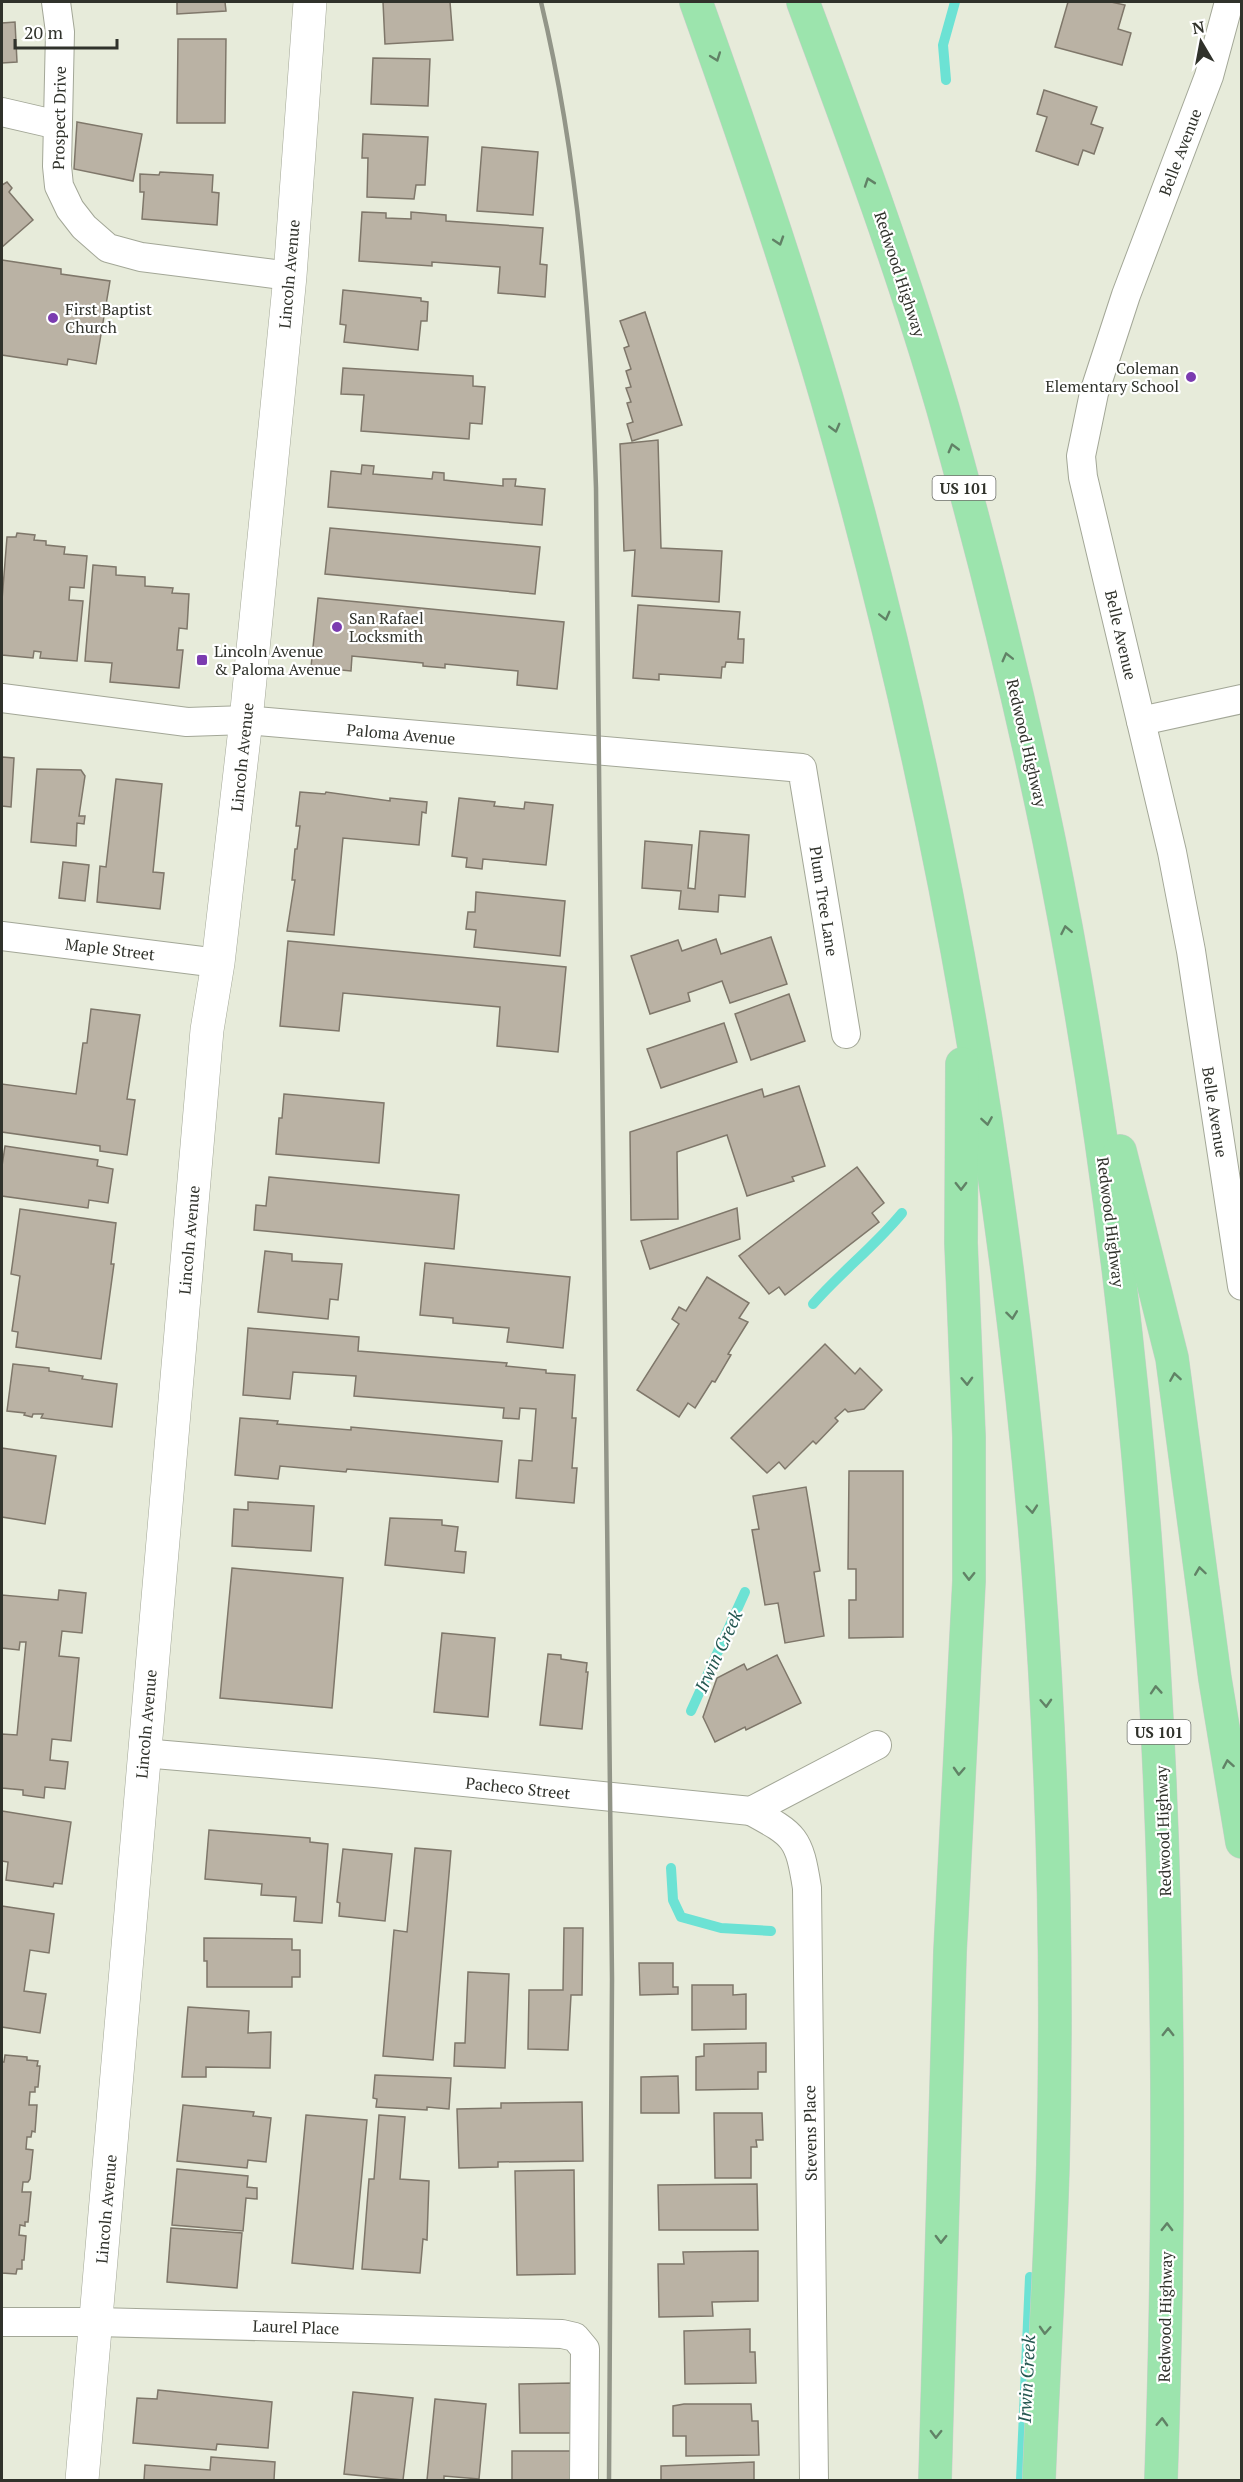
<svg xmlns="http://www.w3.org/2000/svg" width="1243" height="2482" viewBox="0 0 1243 2482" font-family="'PT Serif',serif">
	<rect width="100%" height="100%" fill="#e7ebda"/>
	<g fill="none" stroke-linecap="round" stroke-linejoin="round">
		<!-- stream -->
		<g stroke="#6ce2d4" stroke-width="10">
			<polyline points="946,80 943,45 955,2"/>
			<path d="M 813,1304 C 841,1272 875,1246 902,1213"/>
			<polyline points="691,1711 745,1592"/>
			<polyline points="671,1868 673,1900 681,1917 721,1928 771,1931"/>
			<polyline points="1021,2480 1030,2277"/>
		</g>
	</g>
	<!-- building -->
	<g fill="#bab2a4" stroke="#7f776a" stroke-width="1.5">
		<polygon points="177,2 225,2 226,11 177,14"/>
		<polygon points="383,2 450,2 453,40 385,44"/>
		<polygon points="1068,2 1111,2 1125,5 1118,29 1131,33 1122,65 1055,47"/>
		<polygon points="15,22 17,62 2,63 2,23"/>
		<polygon points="178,39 226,39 225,123 177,123"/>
		<polygon points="373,58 430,59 428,106 371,104"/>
		<polygon points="1044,90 1097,107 1091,124 1103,128 1094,154 1083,150 1078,165 1036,151 1047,117 1037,114"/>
		<polygon points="77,122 142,134 133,181 74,169"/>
		<polygon points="363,134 428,137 425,185 416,185 414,199 367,197 368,158 362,158"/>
		<polygon points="482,147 538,152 533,215 477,211"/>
		<polygon points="160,172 213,175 212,192 219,193 217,225 142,219 144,192 140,192 140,174 159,175"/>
		<polygon points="7,182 12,188 9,192 33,220 2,247 2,185"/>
		<polygon points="362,212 386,213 386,218 411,219 411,212 446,215 446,221 543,228 540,264 547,265 545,297 498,293 500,267 432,262 432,266 359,261"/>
		<polygon points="2,260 61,269 61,274 110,281 96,364 68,359 67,365 2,355"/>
		<polygon points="343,290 421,298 421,301 428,302 427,321 421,321 418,350 344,342 346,325 340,324"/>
		<polygon points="645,312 682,425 632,441 627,424 633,422 627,403 631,402 626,388 631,387 626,371 631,369 624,348 629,346 620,321"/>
		<polygon points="343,368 473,376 473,386 485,387 482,424 470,423 469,439 361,431 364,395 341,394"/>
		<polygon points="658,440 661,548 722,551 719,602 632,596 635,550 624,551 620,444"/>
		<polygon points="362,465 374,466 373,474 432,479 433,472 444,473 444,480 503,486 503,479 516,479 515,486 545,489 542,525 328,507 331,471 361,474"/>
		<polygon points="330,528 540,547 535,594 325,574"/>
		<polygon points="17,533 35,535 34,540 46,541 46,545 65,547 64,554 87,556 84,588 70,587 69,600 83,601 77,661 40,658 41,652 34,651 33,658 2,655 2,600 7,537 16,537"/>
		<polygon points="93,565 116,567 116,575 145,577 145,586 173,588 172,593 189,594 187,629 179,628 177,650 183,650 179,688 110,682 112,663 85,661"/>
		<polygon points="318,598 564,622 557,689 517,685 518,671 445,664 445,668 423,666 423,663 352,656 351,671 311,667"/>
		<polygon points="638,605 740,612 738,639 744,639 743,663 726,662 725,667 722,667 721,678 659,674 659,680 633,678"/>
		<polygon points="2,757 14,758 11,807 2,806"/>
		<polygon points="37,769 81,770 85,776 79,816 85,816 84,824 77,823 76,846 31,842"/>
		<polygon points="116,779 162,784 153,872 164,873 160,909 97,902 100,866 106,867"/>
		<polygon points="300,792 325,794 326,792 390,801 390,798 427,802 426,813 422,812 419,845 343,838 334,935 287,931 295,880 292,880 295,849 297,849 300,826 296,826"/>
		<polygon points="459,798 495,802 494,806 524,809 525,802 553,805 546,865 483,859 482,869 466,867 467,858 452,856"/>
		<polygon points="700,831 749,835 745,897 719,895 718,912 679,909 681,891 642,888 645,841 692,845 688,888 695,889"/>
		<polygon points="63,862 89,865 85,901 59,898"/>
		<polygon points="476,892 565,901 560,956 474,947 476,930 466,929 468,912 475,912"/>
		<polygon points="771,937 787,984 730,1003 722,981 688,993 690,1001 650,1014 631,956 678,940 682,951 716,939 721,954"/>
		<polygon points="288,941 566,967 558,1052 497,1046 500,1007 343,993 339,1031 280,1026"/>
		<polygon points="789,994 805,1041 751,1060 735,1014"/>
		<polygon points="91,1009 140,1015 127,1099 135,1100 127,1155 100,1151 100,1146 2,1132 2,1084 76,1094 83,1043 87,1043"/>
		<polygon points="724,1023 737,1062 661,1088 647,1049"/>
		<polygon points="799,1086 825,1166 792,1177 794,1181 747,1196 727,1135 677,1152 678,1219 631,1220 630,1132 762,1089 764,1097"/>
		<polygon points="284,1094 384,1103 379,1163 276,1154 279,1118 282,1118"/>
		<polygon points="5,1146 98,1160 97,1166 113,1169 108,1203 89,1200 88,1208 2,1196 2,1166"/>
		<polygon points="857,1167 884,1203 872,1213 879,1222 785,1295 779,1287 769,1294 739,1256"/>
		<polygon points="269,1177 459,1195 454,1249 254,1230 256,1205 266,1206"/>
		<polygon points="737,1208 740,1239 650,1269 641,1241"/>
		<polygon points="20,1209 116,1223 111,1264 114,1264 101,1359 16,1347 18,1332 12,1331 20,1276 11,1274"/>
		<polygon points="265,1251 292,1254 292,1261 342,1264 338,1300 330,1299 328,1319 258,1312"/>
		<polygon points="425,1263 570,1277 563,1348 507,1342 509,1328 453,1323 453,1318 420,1315"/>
		<polygon points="707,1277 749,1303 739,1318 748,1322 728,1354 731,1355 715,1382 712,1381 695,1408 688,1403 679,1417 637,1390 679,1324 672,1319 679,1307 686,1311"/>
		<polygon points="248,1328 359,1337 358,1351 507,1363 506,1366 546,1370 546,1373 575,1375 572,1418 576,1418 572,1468 577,1468 574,1503 516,1498 519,1460 532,1461 536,1409 520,1408 519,1419 503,1418 504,1408 354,1396 356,1376 293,1372 290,1399 243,1395"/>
		<polygon points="825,1344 855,1374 860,1368 882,1390 864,1409 848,1412 845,1409 835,1418 838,1421 816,1444 813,1441 785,1469 779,1462 767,1473 731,1438"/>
		<polygon points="13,1364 49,1368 49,1371 83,1376 82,1379 117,1384 112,1427 41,1418 43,1414 33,1414 32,1417 24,1415 25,1413 7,1411"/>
		<polygon points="240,1418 278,1421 277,1424 351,1430 351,1427 502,1441 498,1482 347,1469 346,1472 280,1466 278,1479 235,1475"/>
		<polygon points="2,1448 56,1456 45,1524 2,1517"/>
		<polygon points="849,1471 903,1471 903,1637 849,1638 849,1600 856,1600 856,1569 848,1569"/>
		<polygon points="806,1487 820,1571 814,1572 824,1636 785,1643 778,1603 765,1605 752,1530 759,1529 753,1496"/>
		<polygon points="248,1502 314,1506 311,1551 232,1546 234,1509 248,1510"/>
		<polygon points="390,1518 442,1520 442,1525 458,1527 455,1551 466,1552 464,1573 385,1565"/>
		<polygon points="232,1568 343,1578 332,1708 220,1698"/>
		<polygon points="59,1590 86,1593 82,1633 62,1631 59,1656 79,1658 71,1741 52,1739 50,1760 68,1762 65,1789 45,1787 44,1798 23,1795 23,1790 2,1788 2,1734 17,1735 26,1642 20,1642 19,1650 2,1648 2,1595 58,1600"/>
		<polygon points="442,1633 495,1638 488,1717 434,1712"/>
		<polygon points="548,1654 561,1655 561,1659 587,1663 586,1672 588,1672 582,1729 540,1725"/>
		<polygon points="777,1655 801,1703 746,1730 745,1727 715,1742 703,1717 717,1678 744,1664 747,1670"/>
		<polygon points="2,1811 71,1822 62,1884 54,1883 53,1887 6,1880 8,1862 2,1861"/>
		<polygon points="209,1830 310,1838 310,1842 328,1844 322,1923 294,1921 296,1897 261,1895 262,1884 205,1879"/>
		<polygon points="415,1848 451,1851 433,2060 383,2056 394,1930 407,1932"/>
		<polygon points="343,1849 392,1854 385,1921 339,1916 340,1903 337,1902"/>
		<polygon points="2,1906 54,1914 49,1953 30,1950 24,1991 46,1994 40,2033 2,2027"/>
		<polygon points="564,1928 583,1928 582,1995 571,1995 568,2050 528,2049 529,1990 563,1990"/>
		<polygon points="204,1938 292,1939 292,1950 300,1950 300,1977 292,1977 292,1987 207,1987 207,1961 204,1961"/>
		<polygon points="639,1963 673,1963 673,1987 678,1987 678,1994 640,1995"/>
		<polygon points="468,1972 509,1974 505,2068 454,2066 455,2043 465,2043"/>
		<polygon points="692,1985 733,1985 733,1995 746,1994 746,2029 692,2030"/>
		<polygon points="188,2007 249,2011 248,2033 271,2032 270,2068 206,2067 206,2077 182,2077"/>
		<polygon points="766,2043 766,2072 758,2072 758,2089 696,2090 696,2057 704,2056 704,2044"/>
		<polygon points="5,2055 27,2057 27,2060 38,2061 37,2066 40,2066 38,2087 35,2087 35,2092 30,2092 29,2105 37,2105 35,2132 32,2131 31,2137 27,2137 26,2149 33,2150 30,2179 28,2182 23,2182 22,2192 31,2192 28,2222 25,2222 25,2226 20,2225 19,2235 26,2236 24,2260 22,2260 22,2269 17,2269 16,2274 2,2273 2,2062 4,2062"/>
		<polygon points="375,2075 451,2078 449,2109 427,2107 427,2110 376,2107 377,2099 373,2098"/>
		<polygon points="678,2076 679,2113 641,2113 641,2077"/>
		<polygon points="582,2102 583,2161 498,2162 498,2167 459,2168 457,2109 501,2108 501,2103"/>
		<polygon points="183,2105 254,2112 253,2116 271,2118 266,2162 248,2160 247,2168 177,2161"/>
		<polygon points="714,2113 762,2113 763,2140 756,2140 757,2147 751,2147 751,2178 715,2178"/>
		<polygon points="306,2115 367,2120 353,2269 292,2263"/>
		<polygon points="379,2115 405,2117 400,2179 429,2181 427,2240 423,2239 420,2273 362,2269 369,2179 374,2179"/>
		<polygon points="177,2169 248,2176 247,2187 257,2188 257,2199 246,2198 243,2231 172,2225"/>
		<polygon points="574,2170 575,2274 517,2275 515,2171"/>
		<polygon points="757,2184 758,2230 659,2230 658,2185"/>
		<polygon points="171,2228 242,2233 237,2288 167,2282"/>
		<polygon points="758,2251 758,2301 712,2302 713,2316 659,2317 658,2264 684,2264 683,2252"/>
		<polygon points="750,2329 750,2352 755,2352 756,2383 685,2384 684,2331"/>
		<polygon points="572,2383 573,2433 520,2433 519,2384"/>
		<polygon points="158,2390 272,2402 268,2448 217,2444 216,2450 133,2443 137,2398 157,2399"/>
		<polygon points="353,2392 413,2398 403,2480 344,2474"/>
		<polygon points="435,2399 486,2404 479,2479 444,2476 444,2480 427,2480"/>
		<polygon points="684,2404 751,2404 752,2421 758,2421 759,2455 686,2456 686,2436 673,2436 673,2406"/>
		<polygon points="512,2451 573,2451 574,2480 512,2480"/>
		<polygon points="211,2457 275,2462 274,2480 144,2480 145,2465 210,2470"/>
		<polygon points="754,2462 754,2480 764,2480 661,2480 661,2466"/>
	</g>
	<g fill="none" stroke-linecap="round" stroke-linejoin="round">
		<!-- street casing -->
		<g stroke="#a3a797" stroke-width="30">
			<g id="street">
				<polyline points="56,2 60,32 57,166 59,186 70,209 84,227 108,248 141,257 290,276"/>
				<polyline points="1229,2 1209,76 1126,295 1094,393 1081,456 1083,477 1172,852 1191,951 1242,1286"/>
				<polyline points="2,112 58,125"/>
				<polyline points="2,698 187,722 246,720 802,768 846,1034"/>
				<polyline points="1141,721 1242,699"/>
				<polyline points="2,936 218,963"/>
				<polyline points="143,1753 375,1773 751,1811 877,1745"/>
				<path d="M 751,1811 C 795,1835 799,1837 807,1888 L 814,2480"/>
				<polyline points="2,2322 96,2322 562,2334 575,2337 585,2349 584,2480"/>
			</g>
		</g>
		<!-- secondary casing -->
		<g stroke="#a3a797" stroke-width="34">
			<polyline id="secondary" points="82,2480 207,1030 218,963 246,720 290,276 310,2"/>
		</g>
		<!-- highway casing -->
		<g stroke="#cdcecc" stroke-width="34">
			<g id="highway">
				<path d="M 696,2 C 743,133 788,265 827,399 C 937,780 1007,1173 1038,1569 C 1053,1766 1058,1966 1053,2164 C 1050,2270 1043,2375 1039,2480"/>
				<path d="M 803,2 C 853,136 903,271 943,409 C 983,551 1019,695 1049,840 C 1159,1380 1180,1932 1161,2480"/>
				<polyline points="1120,1151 1172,1358 1215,1679 1242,1842"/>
				<polyline points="935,2480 950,1952 969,1581 969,1437 961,1243 962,1064"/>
			</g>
		</g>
		<!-- street -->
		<use href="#street" stroke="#fff" stroke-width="28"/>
		<!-- secondary -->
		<use href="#secondary" stroke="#fff" stroke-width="33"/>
		<!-- highway -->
		<use href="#highway" stroke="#9ce4ad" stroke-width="33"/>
		<!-- rail -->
		<path stroke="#929588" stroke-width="4.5" d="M 541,2 C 579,161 591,324 596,488 L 612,1979 L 609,2480"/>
	</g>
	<!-- one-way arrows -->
	<defs><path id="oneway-chevron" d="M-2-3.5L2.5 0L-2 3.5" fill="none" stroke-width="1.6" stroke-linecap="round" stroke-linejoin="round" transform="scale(1.5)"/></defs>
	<g stroke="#618266">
		<use href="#oneway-chevron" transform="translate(716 57) rotate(70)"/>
		<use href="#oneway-chevron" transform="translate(869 182) rotate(-109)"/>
		<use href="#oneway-chevron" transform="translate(779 241) rotate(72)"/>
		<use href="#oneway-chevron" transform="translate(835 428) rotate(75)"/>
		<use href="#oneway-chevron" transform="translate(953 448) rotate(-105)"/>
		<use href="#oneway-chevron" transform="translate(885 616) rotate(76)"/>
		<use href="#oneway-chevron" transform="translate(1007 657) rotate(-104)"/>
		<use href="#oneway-chevron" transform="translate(1066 930) rotate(-101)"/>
		<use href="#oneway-chevron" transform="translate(987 1121) rotate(81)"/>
		<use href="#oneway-chevron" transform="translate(961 1186) rotate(89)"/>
		<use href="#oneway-chevron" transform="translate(1012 1315) rotate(83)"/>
		<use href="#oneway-chevron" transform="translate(1175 1377) rotate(-99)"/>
		<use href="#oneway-chevron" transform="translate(967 1381) rotate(88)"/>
		<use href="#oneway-chevron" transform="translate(1032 1509) rotate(85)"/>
		<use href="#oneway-chevron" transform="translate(1200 1571) rotate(-98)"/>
		<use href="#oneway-chevron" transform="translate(969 1576) rotate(91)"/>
		<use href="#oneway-chevron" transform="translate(1156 1690) rotate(-94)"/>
		<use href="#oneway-chevron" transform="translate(1046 1703) rotate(87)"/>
		<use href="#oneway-chevron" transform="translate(1228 1764) rotate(-100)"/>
		<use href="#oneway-chevron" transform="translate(959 1771) rotate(93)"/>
		<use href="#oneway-chevron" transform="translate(1168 2032) rotate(-90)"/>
		<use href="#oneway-chevron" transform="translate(1167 2227) rotate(-89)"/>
		<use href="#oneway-chevron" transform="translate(941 2239) rotate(91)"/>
		<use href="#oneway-chevron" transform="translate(1045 2330) rotate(93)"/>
		<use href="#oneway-chevron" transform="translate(1162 2422) rotate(-88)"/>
		<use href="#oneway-chevron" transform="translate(936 2434) rotate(91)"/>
	</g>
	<!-- markers -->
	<g fill="#7b3bb0" stroke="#fff" stroke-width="2">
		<circle cx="53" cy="318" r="6"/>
		<circle cx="1191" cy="377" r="6"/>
		<circle cx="337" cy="627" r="6"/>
		<rect x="196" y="654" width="12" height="12" rx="3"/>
	</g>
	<g text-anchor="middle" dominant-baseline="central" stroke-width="4.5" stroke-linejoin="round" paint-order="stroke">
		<!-- shield labels -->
		<g fill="#fff" stroke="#6e706b" stroke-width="1.5">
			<rect x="932.5" y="476" width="63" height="24" rx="4.5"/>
			<rect x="1127.5" y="1720" width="63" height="24" rx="4.5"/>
		</g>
		<g font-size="15" font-weight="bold" fill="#30322b">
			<text x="964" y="488">US 101</text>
			<text x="1159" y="1732">US 101</text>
		</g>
		<!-- street labels -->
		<g font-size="16" fill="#30322b" stroke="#fff">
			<text transform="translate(59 118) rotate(-89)">Prospect Drive</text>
			<text transform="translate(1180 152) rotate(-69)">Belle Avenue</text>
			<text transform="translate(289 274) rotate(-85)">Lincoln Avenue</text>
			<text transform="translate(900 274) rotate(72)">Redwood Highway</text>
			<text transform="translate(1121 635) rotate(77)">Belle Avenue</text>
			<text transform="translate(401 734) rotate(5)">Paloma Avenue</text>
			<text transform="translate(1027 743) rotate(77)">Redwood Highway</text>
			<text transform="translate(242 757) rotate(-84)">Lincoln Avenue</text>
			<text transform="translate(824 901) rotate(81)">Plum Tree Lane</text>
			<text transform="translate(110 949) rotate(7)">Maple Street</text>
			<text transform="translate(1215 1112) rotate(81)">Belle Avenue</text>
			<text transform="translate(1111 1222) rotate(83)">Redwood Highway</text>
			<text transform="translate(189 1240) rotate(-85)">Lincoln Avenue</text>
			<text transform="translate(146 1724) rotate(-85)">Lincoln Avenue</text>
			<text transform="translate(518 1788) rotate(6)">Pacheco Street</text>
			<text transform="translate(1163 1831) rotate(-92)">Redwood Highway</text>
			<text transform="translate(810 2133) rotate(-91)">Stevens Place</text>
			<text transform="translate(106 2209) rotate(-85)">Lincoln Avenue</text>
			<text transform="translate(1165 2317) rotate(-89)">Redwood Highway</text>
			<text transform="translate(296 2327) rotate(2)">Laurel Place</text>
		</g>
		<!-- poi labels -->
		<g font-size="16" fill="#30322b" stroke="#fff" text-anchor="start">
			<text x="65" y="309">First Baptist<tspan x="65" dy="18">Church</tspan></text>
			<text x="1179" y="368" text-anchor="end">Coleman<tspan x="1179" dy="18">Elementary School</tspan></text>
			<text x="349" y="618">San Rafael<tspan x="349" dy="18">Locksmith</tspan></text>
			<text x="214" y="651">Lincoln Avenue<tspan x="214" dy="18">&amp; Paloma Avenue</tspan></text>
		</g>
		<!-- water labels -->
		<g font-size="18" font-style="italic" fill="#255751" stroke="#fff">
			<text transform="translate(718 1651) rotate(-65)">Irwin Creek</text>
			<text transform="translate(1026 2379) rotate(-87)">Irwin Creek</text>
		</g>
	</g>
	<!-- border -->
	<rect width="1243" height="2482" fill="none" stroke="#30322b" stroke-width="6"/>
	<!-- north arrow -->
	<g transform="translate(1201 42) rotate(350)" stroke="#ffffff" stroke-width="4.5" paint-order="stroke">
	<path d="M0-4.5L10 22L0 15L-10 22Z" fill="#30322b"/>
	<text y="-9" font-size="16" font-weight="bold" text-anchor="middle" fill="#30322b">N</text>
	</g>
	<!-- scale -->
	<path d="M15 39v9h102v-9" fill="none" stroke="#30322b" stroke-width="3"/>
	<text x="24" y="39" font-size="18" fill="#30322b" stroke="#ffffff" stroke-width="4.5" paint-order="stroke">20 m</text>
</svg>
